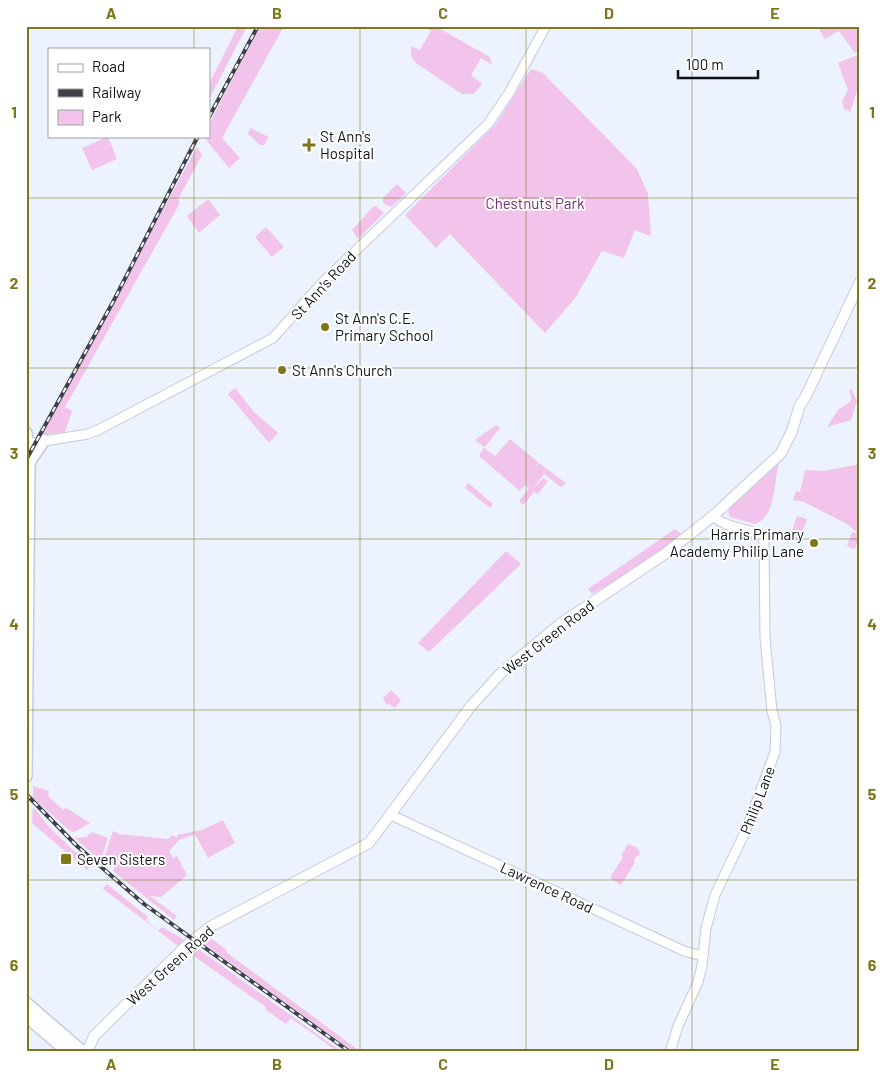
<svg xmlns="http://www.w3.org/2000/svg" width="886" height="1078" viewBox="0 0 886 1078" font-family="Barlow,sans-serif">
	<rect width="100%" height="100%" fill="#ecf2fe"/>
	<!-- green -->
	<g fill="#f2c3eb">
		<polygon points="238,26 247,26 209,99 209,84"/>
		<polygon points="260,26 284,26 222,138 240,158 229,168 203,136 209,136 209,124"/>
		<polygon points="424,26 435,26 490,57 492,65 481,58 471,75 482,84 474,94 462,94 416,63 411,56 411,46 420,50 431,31"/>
		<polygon points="817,26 854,26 860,33 860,50 855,53 839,31 825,39"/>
		<path d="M 857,55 L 860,56 C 860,77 858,93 850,112 L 844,109 L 842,101 L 848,90 L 838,63 Z"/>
		<polygon points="531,69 543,73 637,169 648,194 651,234 650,236 635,230 624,258 602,251 576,297 545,333 450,234 436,248 405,215 496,124"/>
		<polygon points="250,128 269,137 264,145 260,145 248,134"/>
		<polygon points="108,137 117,159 92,170 82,148"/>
		<polygon points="197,147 202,155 178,199 180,203 65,407 72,411 65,432 41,435"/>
		<polygon points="397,184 406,193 391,207 383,203 383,198"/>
		<polygon points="208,199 220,215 199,233 187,216"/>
		<polygon points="376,206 384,213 358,239 352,230 373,207"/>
		<polygon points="266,227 284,247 272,257 255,237"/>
		<polygon points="235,388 254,412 278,433 269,443 228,394"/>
		<polygon points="851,388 857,401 851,420 827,427 838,410 851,401 851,395 849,393"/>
		<polygon points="496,425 500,428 484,448 495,456 510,439 538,462 535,467 539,463 566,483 561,487 544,474 532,490 543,478 548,481 538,494 534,492 523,505 519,501 529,488 525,485 520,491 479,456 484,447 475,440"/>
		<path d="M 779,463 C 773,482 777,516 755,524 L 730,517 L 728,512 L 730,507 Z"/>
		<polygon points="860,464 860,535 855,549 847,546 852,532 859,534 847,524 804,502 793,500 796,491 800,492 805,470 824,471"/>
		<polygon points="468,483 493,504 490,508 465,488"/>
		<polygon points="797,516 807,519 799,541 790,537"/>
		<polygon points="675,529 682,535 628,573 592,594 588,589"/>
		<polygon points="506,551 521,564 429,652 418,643"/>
		<polygon points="391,690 401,700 395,708 388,703 387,705 383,698"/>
		<polygon points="33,786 49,791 48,796 63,810 66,808 90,823 74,832 70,831 33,798"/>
		<polygon points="33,807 50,828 90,866 87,870 32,823"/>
		<polygon points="223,820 235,843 208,858 195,834 179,840 169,851 173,858 177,856 187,875 161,897 150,896 177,916 174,920 113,871 115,867 104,858 113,831 119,834 168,839 172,835 178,838 177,835 202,830"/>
		<polygon points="92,832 108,838 102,856 97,858 75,838 86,837"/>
		<polygon points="628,844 638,848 640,854 635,858 634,864 621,885 610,878 623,857 621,856"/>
		<polygon points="107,884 148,917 146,920 158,931 162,927 185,940 178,946 103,889"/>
		<polygon points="205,937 209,937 227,950 226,952 361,1052 354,1052 200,941"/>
		<polygon points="194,946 342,1052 338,1052 291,1018 286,1024 266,1010 266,1007 187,951"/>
	</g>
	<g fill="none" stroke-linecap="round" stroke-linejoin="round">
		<!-- secondary casing -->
		<g stroke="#c1cade" stroke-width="11">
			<g id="secondary">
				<polyline points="26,444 88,434 100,429 273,338 323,282 488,124 509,93 546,26"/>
				<polyline points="391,815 684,951 703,956"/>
				<path d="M 670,1052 L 678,1026 L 698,982 L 702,966 L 706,928 L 715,895 L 746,830 L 775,752 L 776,725 L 772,711 L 765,638 L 764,540 C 754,526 729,531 713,516"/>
			</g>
		</g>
		<!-- primary casing -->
		<g stroke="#c1cade" stroke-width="12">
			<polyline id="primary" points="87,1052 94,1036 185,947 210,927 369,843 471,706 501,673 560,624 666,553 713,516 781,453 792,431 800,405 805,398 860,282"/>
		</g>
		<!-- highway casing -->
		<g stroke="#c1cade" stroke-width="14">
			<g id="highway">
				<polyline points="26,433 29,461 26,776"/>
				<polyline points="30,461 44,440"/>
				<polyline points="26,1003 83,1052"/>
				<polyline points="26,1016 68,1052"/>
			</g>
		</g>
		<!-- secondary -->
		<use href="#secondary" stroke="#fff" stroke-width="9"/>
		<!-- primary -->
		<use href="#primary" stroke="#fff" stroke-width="10"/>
		<!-- highway -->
		<use href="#highway" stroke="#fff" stroke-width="11"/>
		<!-- rail casing -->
		<g stroke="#3d4048" stroke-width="4">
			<g id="rail">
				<polyline points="209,117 258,26"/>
				<polyline points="26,460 113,302 198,136"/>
				<polyline points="26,794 77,846 144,904 350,1052"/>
			</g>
		</g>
		<!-- rail -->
		<use href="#rail" stroke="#fff" stroke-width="2" stroke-dasharray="5.5" stroke-linecap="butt"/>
	</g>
	<!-- grid -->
	<path fill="none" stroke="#7e761a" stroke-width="1" stroke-opacity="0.55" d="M 194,26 L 194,49M 360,26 L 360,1052M 526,26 L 526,1052M 692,26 L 692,1052M 194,136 L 194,1052M 26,198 L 860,198M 26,368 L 860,368M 26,539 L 860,539M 26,710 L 860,710M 26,880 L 860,880"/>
	<!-- markers -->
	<g fill="#7e761a" stroke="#fff" stroke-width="2">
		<path d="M306.5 137.5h5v5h5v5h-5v5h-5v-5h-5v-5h5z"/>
		<circle cx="325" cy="327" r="5"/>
		<circle cx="282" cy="370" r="5"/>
		<circle cx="814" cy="543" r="5"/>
		<rect x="60" y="853" width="12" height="12" rx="2.5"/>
	</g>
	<g text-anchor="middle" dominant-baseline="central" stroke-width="4" stroke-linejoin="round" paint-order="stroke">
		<!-- poi labels -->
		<g font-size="15" fill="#0f1219" stroke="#fff" text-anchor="start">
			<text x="320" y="136">St Ann's<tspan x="320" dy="17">Hospital</tspan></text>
			<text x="335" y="318">St Ann's C.E.<tspan x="335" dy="17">Primary School</tspan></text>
			<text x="292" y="370">St Ann's Church</text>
			<text x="804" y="534" text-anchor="end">Harris Primary<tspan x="804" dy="17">Academy Philip Lane</tspan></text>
			<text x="77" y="859">Seven Sisters</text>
		</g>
		<!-- park labels -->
		<g font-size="15" fill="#73306d" stroke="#fff">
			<text x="535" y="203">Chestnuts Park</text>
		</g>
		<!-- street labels -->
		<g font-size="15" fill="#0f1219" stroke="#fff">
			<text transform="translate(323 285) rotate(-47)">St Ann's Road</text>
			<text transform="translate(548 637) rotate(-38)">West Green Road</text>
			<text transform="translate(757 800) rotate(-69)">Philip Lane</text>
			<text transform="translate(547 887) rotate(25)">Lawrence Road</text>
			<text transform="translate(170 965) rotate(-42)">West Green Road</text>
		</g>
	</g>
	<!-- border -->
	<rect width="886" height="1078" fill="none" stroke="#ffffff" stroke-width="55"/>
	<!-- legend -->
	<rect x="48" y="48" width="162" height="90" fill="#ffffff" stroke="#9fa0a3"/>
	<rect x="58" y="64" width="25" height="8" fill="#ffffff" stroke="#9fa0a3"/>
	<text x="92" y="72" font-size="15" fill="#0f1219">Road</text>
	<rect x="58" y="89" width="25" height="8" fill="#3d4048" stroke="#9fa0a3"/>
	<text x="92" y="98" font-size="15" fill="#0f1219">Railway</text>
	<rect x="58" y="110" width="25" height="15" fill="#f2c3eb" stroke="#9fa0a3"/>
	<text x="92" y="122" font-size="15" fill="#0f1219">Park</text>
	<!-- scale -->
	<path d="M678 70v8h80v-8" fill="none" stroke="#0f1219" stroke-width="2.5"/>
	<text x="686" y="70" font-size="15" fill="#0f1219" stroke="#ffffff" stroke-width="4" paint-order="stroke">100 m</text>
	<rect x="28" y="28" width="830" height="1022" fill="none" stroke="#7e761a" stroke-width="2"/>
	<g font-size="16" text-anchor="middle" font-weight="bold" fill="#7e761a">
		<text x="111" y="19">A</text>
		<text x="277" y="19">B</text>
		<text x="443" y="19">C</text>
		<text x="609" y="19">D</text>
		<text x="775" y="19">E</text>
		<text x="14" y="118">1</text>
		<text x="872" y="118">1</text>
		<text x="14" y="289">2</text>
		<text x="872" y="289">2</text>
		<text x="14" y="459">3</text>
		<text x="872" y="459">3</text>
		<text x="14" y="630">4</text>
		<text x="872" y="630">4</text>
		<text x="14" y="800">5</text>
		<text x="872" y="800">5</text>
		<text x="14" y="971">6</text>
		<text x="872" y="971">6</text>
		<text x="111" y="1070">A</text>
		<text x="277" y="1070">B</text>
		<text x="443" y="1070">C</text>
		<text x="609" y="1070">D</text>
		<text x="775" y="1070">E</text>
	</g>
</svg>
